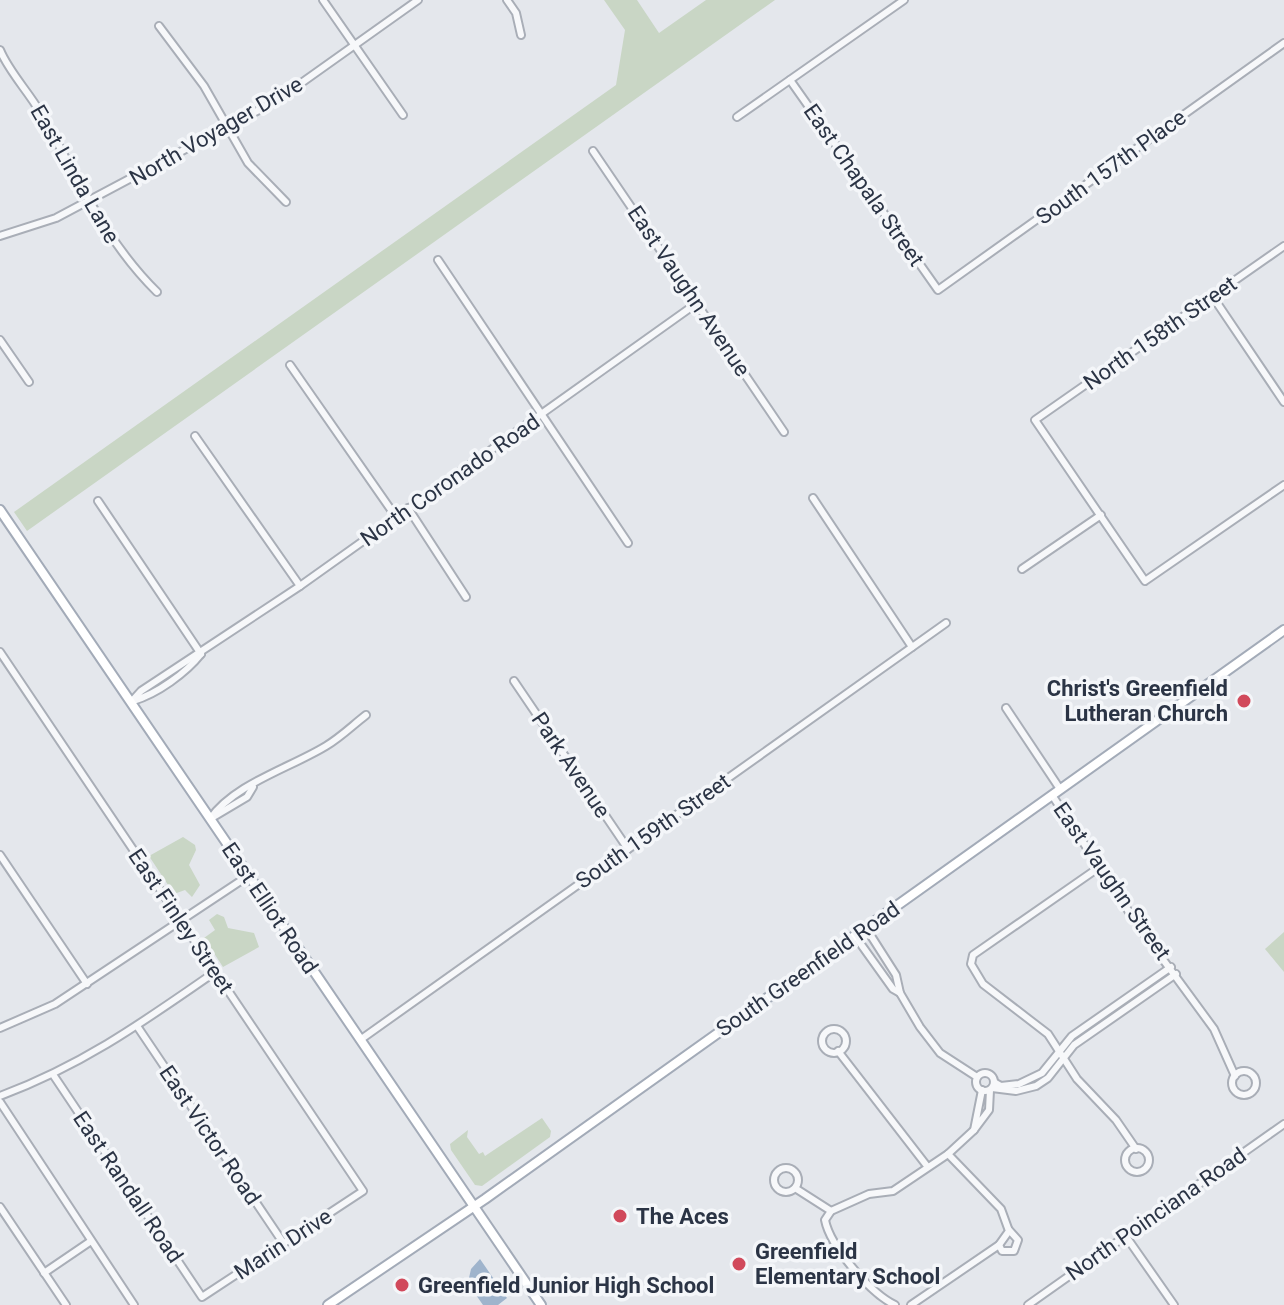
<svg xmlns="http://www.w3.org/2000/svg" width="1284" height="1305" viewBox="0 0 1284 1305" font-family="Roboto,sans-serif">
	<rect width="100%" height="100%" fill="#e4e7ec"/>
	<!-- green -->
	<g fill="#c9d6c5">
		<polygon points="604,0 637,0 659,33 706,0 775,0 27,531 14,512 616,85 625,30"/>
		<polygon points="183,837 195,845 196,850 189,865 200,885 192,897 185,890 174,894 149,856"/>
		<polygon points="217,914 224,917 228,928 254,933 259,947 223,967 204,938 215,930 209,920"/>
		<polygon points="1284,932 1284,972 1265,949"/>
		<polygon points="542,1118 551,1131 550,1137 482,1186 475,1185 451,1150 450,1144 468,1130 467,1137 479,1154 483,1152 485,1156"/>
	</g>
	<!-- water -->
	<polygon fill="#9fb4cc" points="480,1259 507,1298 498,1305 483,1305 476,1295 491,1284 489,1281 475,1290 469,1278 471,1269"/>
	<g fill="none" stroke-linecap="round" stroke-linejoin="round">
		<!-- minor casing -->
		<g stroke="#a9aeb7" stroke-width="10">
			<g id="minor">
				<polyline points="323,0 403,115"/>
				<polyline points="507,0 516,13 521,35"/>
				<polyline points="159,26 204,86 248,163 286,202"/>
				<path d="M 0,50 C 9,72 28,91 40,112 C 77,175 104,240 157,292"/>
				<polyline points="790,80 938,290 1284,43"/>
				<polyline points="737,117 904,0"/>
				<polyline points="593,151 784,432"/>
				<polyline points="0,236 56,218 276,101 418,0"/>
				<polyline points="1284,246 1035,420 1145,581 1284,485"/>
				<polyline points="438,260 628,543"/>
				<polyline points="1213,297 1284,402"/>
				<polyline points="0,340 29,382"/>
				<polyline points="290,365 396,517"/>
				<polyline points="195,436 300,586"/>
				<polyline points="813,498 912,647"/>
				<polyline points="98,501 201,654"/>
				<polyline points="408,508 466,597"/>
				<polyline points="1022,569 1101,515"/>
				<polyline points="0,652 363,1191 202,1297 54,1076"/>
				<polyline points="514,681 628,849"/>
				<path d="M 133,701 C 157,694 186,673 201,654"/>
				<polyline points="131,702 141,691 300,586 697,303"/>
				<polyline points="1006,708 1060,789"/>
				<polyline points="1052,795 1137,924 1214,1029 1235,1076"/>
				<path d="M 210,819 C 234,784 290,768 326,746 C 341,737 353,725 366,715"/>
				<polyline points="210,819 247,797 253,787"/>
				<polyline points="0,855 87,984"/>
				<polyline points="1101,866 973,955 971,964 983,984 1048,1034 1077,1079 1116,1120 1136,1149"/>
				<polyline points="866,928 896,975 900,993 920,1027 940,1053 977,1077"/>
				<polyline points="855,936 893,989 900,993"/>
				<polyline points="137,1026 284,1244"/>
				<polyline points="0,1028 55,1004 248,876"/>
				<circle cx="834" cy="1041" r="12"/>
				<polyline points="360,1040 946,623"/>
				<polyline points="838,1051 927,1166"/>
				<circle cx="1244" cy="1083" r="12"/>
				<circle cx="985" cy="1082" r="9"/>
				<polyline points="994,1082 1001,1086 1019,1084 1042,1073 1072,1036 1171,967"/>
				<polyline points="992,1088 1016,1091 1036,1086 1048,1078 1074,1045 1176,974"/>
				<polyline points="982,1090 974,1130 989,1110 990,1090"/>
				<path d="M 0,1096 C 83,1065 143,1022 215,972"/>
				<polyline points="0,1102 134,1305"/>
				<circle cx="1137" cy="1160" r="12"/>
				<circle cx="786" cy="1180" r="12"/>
				<polyline points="795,1188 831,1211"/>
				<polyline points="0,1207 66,1305"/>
				<polyline points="1125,1235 1174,1305"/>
				<polyline points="999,1245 1002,1251 1014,1251 1018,1240 1009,1230"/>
				<polyline points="44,1273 91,1241"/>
				<path d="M 895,1305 C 870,1293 830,1246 825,1220 L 831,1211 L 869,1194 L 893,1191 L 948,1154 L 974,1130"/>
				<polyline points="911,1305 999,1245 1009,1231 1001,1209 948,1154"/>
				<polyline points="1028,1305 1284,1124"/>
			</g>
		</g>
		<!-- major casing -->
		<g stroke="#a3abb8" stroke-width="12">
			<g id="major">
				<polyline points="0,510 541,1305"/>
				<polyline points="328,1305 485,1199 1284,630"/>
			</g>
		</g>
		<!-- minor -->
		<use href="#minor" stroke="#f7f8fa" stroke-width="6"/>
		<!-- major -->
		<use href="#major" stroke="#fff" stroke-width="8"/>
	</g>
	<!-- markers -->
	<g fill="#d1495b" stroke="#f4f6f9" stroke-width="3">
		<circle cx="1244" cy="701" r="8"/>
		<circle cx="620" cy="1216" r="8"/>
		<circle cx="739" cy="1264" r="8"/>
		<circle cx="402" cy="1285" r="8"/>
	</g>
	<g text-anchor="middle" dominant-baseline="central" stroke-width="7" stroke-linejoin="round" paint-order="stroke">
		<!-- street labels -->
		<g font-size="22" fill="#2b3445" stroke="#f4f6f9">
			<text transform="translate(216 131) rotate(-30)">North Voyager Drive</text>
			<text transform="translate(1111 167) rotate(-36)">South 157th Place</text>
			<text transform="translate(75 174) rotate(60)">East Linda Lane</text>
			<text transform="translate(864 185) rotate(55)">East Chapala Street</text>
			<text transform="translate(689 291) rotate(56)">East Vaughn Avenue</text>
			<text transform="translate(1160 333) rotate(-35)">North 158th Street</text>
			<text transform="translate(450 480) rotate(-35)">North Coronado Road</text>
			<text transform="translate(571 765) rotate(56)">Park Avenue</text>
			<text transform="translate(653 831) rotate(-35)">South 159th Street</text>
			<text transform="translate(1112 881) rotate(55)">East Vaughn Street</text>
			<text transform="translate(270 908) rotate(56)">East Elliot Road</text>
			<text transform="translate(181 921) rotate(56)">East Finley Street</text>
			<text transform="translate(808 969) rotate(-35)">South Greenfield Road</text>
			<text transform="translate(210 1135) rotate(56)">East Victor Road</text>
			<text transform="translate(128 1187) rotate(56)">East Randall Road</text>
			<text transform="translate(1156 1214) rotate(-35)">North Poinciana Road</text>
			<text transform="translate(283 1244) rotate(-33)">Marin Drive</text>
		</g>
		<!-- poi labels -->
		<g font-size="22" font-weight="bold" fill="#2b3445" stroke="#f4f6f9" text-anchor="start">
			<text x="1228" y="688" text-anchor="end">Christ's Greenfield<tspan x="1228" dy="25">Lutheran Church</tspan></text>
			<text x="636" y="1216">The Aces</text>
			<text x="755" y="1251">Greenfield<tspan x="755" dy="25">Elementary School</tspan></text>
			<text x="418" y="1285">Greenfield Junior High School</text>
		</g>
	</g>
</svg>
